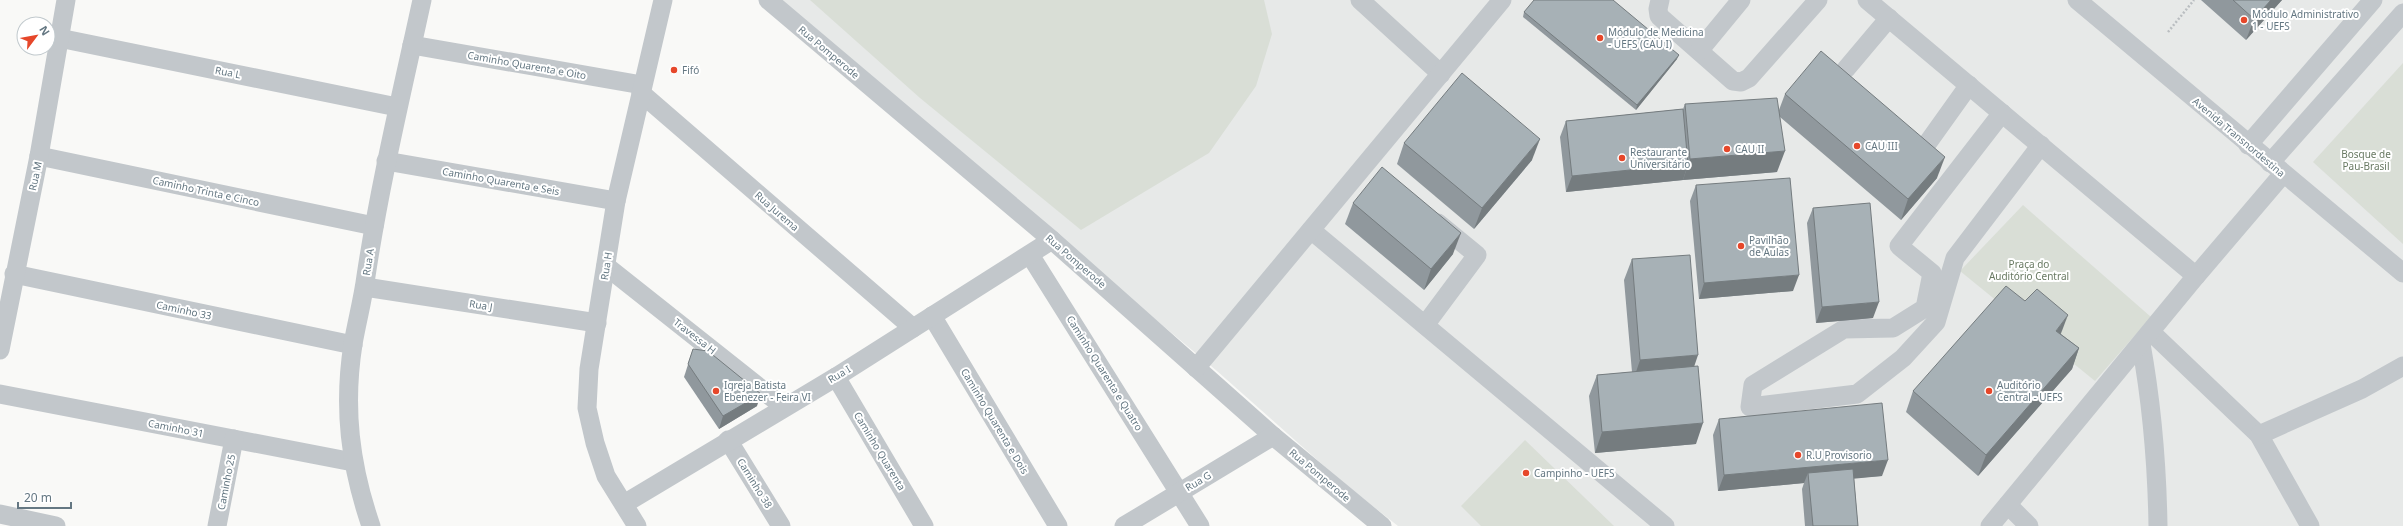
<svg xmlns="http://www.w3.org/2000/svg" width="2403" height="526" viewBox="0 0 2403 526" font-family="'Noto Sans',sans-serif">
	<rect width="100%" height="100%" fill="#f9f9f7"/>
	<!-- built -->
	<polygon fill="#e7e9e8" points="781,0 2403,0 2403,526 1398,526 1341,481 1217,371 1056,236"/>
	<!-- green -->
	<g fill="#d9ded6">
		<polygon points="810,0 1264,0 1272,34 1256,86 1209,153 1081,230 920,98"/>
		<polygon points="2403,63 2403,244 2313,162"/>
		<polygon points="2023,205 2151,317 2095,381 1960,271"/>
		<polygon points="1525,440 1614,526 1481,526 1461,506"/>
	</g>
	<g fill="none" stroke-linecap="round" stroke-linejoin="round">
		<!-- path -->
		<polyline stroke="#babec1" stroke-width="2.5" stroke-dasharray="2 2" stroke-linecap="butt" points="2168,32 2194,0"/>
		<!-- minor -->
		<g stroke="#c2c7cb" stroke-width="19">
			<polyline points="768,0 1052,240 1273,436 1382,526"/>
			<polyline points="1360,0 1441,74"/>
			<polyline points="1660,0 1658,9 1659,16 1733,81 1741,82 1749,78 1818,0"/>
			<polyline points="1867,0 2196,276 2283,174"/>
			<polyline points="2077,0 2403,273"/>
			<polyline points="59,38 397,107"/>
			<polyline points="412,45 642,85"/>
			<polyline points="1699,51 1741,0"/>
			<polyline points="1846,69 1889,18"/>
			<polyline points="641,93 913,328"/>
			<polyline points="2002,113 1899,246 1932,273 1925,308 1893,328 1844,329 1753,385 1750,407 1857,394 1903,358 1936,322 1955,258 2041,145"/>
			<polyline points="2248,145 2373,0"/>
			<polyline points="1924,148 1969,85"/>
			<polyline points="39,156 374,226"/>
			<polyline points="386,161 616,201"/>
			<polyline points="2270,163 2403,13"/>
			<polyline points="1311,230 1665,526"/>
			<polyline points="1030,255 1200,526"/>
			<polyline points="606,266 784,407"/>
			<polyline points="14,274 353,345"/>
			<polyline points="365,287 597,323"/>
			<polyline points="932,316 1058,526"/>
			<polyline points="1425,325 1477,255 1438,223"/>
			<polyline points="2151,332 2259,435 2310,526"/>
			<path d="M 2141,344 C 2152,405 2157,464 2158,526"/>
			<polyline points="0,350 39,156 66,0"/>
			<polyline points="1196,368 1502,0"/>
			<polyline points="836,377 924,526"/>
			<polyline points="0,394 353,462"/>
			<polyline points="2259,435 2362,389 2403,366"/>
			<polyline points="728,440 781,526"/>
			<polyline points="624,504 836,377 1052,240"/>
			<polyline points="2008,505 2029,526"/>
			<polyline points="0,514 56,526"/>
			<polyline points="217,526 234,439"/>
			<path d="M 371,526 C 350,465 343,408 353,344 C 357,321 363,299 366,276 C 380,183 402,92 422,0"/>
			<polyline points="637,526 606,476 595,443 587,408 589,369 616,201 663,0"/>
			<polyline points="1124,526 1273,436"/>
			<polyline points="1990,526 2196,276"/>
		</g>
	</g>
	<!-- wall -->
	<g fill="#90989d">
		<polygon points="2201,0 2282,0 2246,40"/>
		<polygon points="1524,12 1677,59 1636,110 1523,17"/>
		<polygon points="1785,94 1937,178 1901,220 1780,117 1777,172 1683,180 1566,192 1560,137 1566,121 1683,109 1685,104 1779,110"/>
		<polygon points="1404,143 1532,160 1474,229 1397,164"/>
		<polygon points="1696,185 1793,291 1699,299 1690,201"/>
		<polygon points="1353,203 1453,254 1424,290 1345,224"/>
		<polygon points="1813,208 1873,318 1816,323 1807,223"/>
		<polygon points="1632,259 1694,367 1696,444 1595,453 1589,396 1597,375 1632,372 1624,280"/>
		<polygon points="2061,334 2079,348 2072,369 1978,476 1906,412 1913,391"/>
		<polygon points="693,349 757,406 719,429 684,377"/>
		<polygon points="1719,419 1882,476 1854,478 1858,526 1805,526 1802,489 1804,483 1718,491 1713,435"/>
	</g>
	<!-- shaded-wall -->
	<g fill="#757c7f">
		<polygon points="2271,0 2282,0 2246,40 2254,19"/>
		<polygon points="1679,55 1677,59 1636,110 1637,105"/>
		<polygon points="1540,139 1532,160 1474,229 1482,208"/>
		<polygon points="1785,151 1777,172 1683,180 1690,159"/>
		<polygon points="1945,157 1937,178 1901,220 1908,199"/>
		<polygon points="1688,164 1683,180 1566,192 1572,176"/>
		<polygon points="1461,233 1453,254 1424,290 1431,269"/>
		<polygon points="1799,275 1793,291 1699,299 1704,283"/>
		<polygon points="1879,302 1873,318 1816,323 1822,307"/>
		<polygon points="2068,315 2060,336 2056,331"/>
		<polygon points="2079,348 2072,369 1978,476 1986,455"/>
		<polygon points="1698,355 1691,376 1633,381 1640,360"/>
		<polygon points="761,394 757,406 719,429 723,416"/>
		<polygon points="1703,423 1696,444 1595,453 1602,432"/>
		<polygon points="1888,460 1882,476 1809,483 1808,473 1804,483 1718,491 1724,475"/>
	</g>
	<!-- building -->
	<g fill="#a7b1b6" stroke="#757c7f">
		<polygon points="1534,0 1613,0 1679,55 1637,105 1524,12"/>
		<polygon points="2233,0 2271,0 2254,19"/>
		<polygon points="1821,51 1945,157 1908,199 1785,94"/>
		<polygon points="1462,73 1540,139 1482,208 1404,143"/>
		<polygon points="1777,98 1785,151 1690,159 1685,104"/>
		<polygon points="1683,109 1688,164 1572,176 1566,121"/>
		<polygon points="1382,167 1461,233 1431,269 1353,203"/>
		<polygon points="1790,178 1799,275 1704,283 1696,185"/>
		<polygon points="1870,203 1879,302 1822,307 1813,208"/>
		<polygon points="1690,255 1698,355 1640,360 1632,259"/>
		<polygon points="2006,286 2025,301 2037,289 2068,315 2056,331 2079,348 1986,455 1913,391"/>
		<polygon points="693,349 708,351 761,394 723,416 688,364"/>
		<polygon points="1698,366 1703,423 1602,432 1597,375"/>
		<polygon points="1882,403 1888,460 1724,475 1719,419"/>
		<polygon points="1853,469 1858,526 1813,526 1808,473"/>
	</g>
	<!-- markers -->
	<g fill="#e6472a" stroke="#fff" stroke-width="1.5">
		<circle cx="2244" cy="20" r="4"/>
		<circle cx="1600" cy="38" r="4"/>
		<circle cx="674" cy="70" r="4"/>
		<circle cx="1857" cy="146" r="4"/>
		<circle cx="1727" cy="149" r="4"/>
		<circle cx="1622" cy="158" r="4"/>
		<circle cx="1741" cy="246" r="4"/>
		<circle cx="716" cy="391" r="4"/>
		<circle cx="1989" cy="391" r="4"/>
		<circle cx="1798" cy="455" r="4"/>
		<circle cx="1526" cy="473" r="4"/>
	</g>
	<g text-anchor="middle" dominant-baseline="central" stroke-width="4" stroke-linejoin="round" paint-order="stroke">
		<!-- poi labels -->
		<g font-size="10" fill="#647782" stroke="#fff" text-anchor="start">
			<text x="2252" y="14">Módulo Administrativo<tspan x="2252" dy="12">1 - UEFS</tspan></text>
			<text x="1608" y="32">Módulo de Medicina<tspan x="1608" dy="12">- UEFS (CAU I)</tspan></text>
			<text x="682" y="70">Fifó</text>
			<text x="1865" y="146">CAU III</text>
			<text x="1735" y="149">CAU II</text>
			<text x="1630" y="152">Restaurante<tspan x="1630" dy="12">Universitário</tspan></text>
			<text x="1749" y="240">Pavilhão<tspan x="1749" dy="12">de Aulas</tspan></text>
			<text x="724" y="385">Igreja Batista<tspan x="724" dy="12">Ebenezer - Feira VI</tspan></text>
			<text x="1997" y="385">Auditório<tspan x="1997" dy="12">Central - UEFS</tspan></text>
			<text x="1806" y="455">R.U Provisorio</text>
			<text x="1534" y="473">Campinho - UEFS</text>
		</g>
		<!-- street labels -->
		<g font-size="10" fill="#647782" stroke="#fff">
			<text transform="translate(829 52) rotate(40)">Rua Pomperode</text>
			<text transform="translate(527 65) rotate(10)">Caminho Quarenta e Oito</text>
			<text transform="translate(228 72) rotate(11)">Rua L</text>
			<text transform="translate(2239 137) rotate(40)">Avenida Transnordestina</text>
			<text transform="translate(35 176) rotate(-78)">Rua M</text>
			<text transform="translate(501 181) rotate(10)">Caminho Quarenta e Seis</text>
			<text transform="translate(206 191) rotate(12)">Caminho Trinta e Cinco</text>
			<text transform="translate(777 211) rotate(41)">Rua Jurema</text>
			<text transform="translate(1076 261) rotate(41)">Rua Pomperode</text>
			<text transform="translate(368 262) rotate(-81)">Rua A</text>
			<text transform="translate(606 266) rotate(-81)">Rua H</text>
			<text transform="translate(481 305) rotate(9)">Rua J</text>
			<text transform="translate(184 310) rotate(12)">Caminho 33</text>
			<text transform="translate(695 336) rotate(38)">Travessa H</text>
			<text transform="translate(1105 373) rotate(58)">Caminho Quarenta e Quatro</text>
			<text transform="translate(839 374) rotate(-31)">Rua I</text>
			<text transform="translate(995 421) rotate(59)">Caminho Quarenta e Dois</text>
			<text transform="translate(176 428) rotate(11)">Caminho 31</text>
			<text transform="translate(880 451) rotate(59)">Caminho Quarenta</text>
			<text transform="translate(1320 475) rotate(40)">Rua Pomperode</text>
			<text transform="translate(1198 481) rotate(-31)">Rua G</text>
			<text transform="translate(226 482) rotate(-79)">Caminho 25</text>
			<text transform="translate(755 483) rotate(58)">Caminho 38</text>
		</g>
		<!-- park labels -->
		<g font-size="10" fill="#697a63" stroke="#fff">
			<text x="2366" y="154">Bosque de<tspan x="2366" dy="12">Pau-Brasil</tspan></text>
			<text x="2029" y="264">Praça do<tspan x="2029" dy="12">Auditório Central</tspan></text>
		</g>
	</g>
	<!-- north arrow -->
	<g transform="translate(36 36) rotate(58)"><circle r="19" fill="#ffffff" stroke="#c1c9cd"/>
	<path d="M0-3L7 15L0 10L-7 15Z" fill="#e6472a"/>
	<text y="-6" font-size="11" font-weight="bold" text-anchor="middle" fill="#647782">N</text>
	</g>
	<!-- scale -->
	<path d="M18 502v6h53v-6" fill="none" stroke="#647782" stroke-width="2"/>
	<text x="24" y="502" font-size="12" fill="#647782" stroke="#ffffff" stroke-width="3" paint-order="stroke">20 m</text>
</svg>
